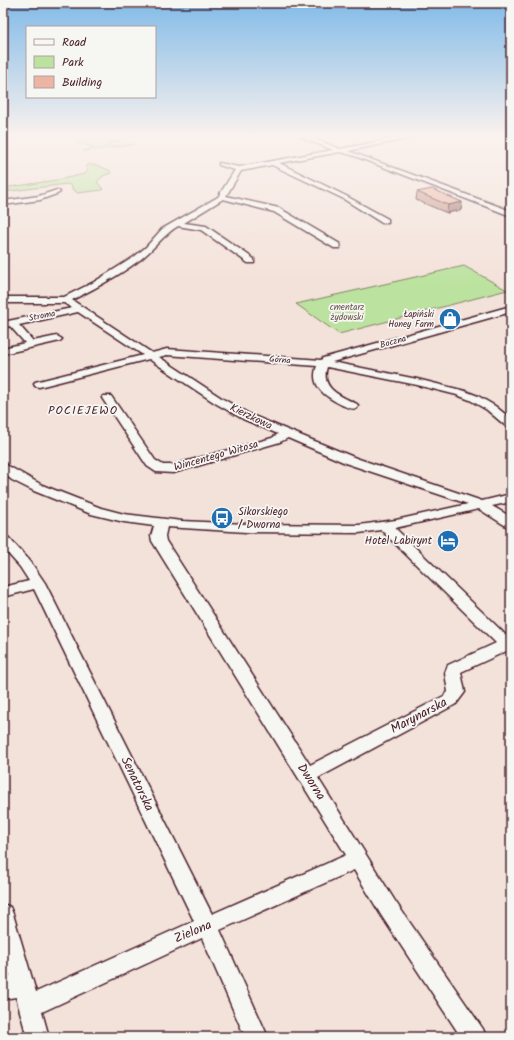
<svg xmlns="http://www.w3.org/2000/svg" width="514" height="1040" viewBox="0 0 514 1040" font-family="Kalam,sans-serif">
	<rect width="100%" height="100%" fill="#f3e2da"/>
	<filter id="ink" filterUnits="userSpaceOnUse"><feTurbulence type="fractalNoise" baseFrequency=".025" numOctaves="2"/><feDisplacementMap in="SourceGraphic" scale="8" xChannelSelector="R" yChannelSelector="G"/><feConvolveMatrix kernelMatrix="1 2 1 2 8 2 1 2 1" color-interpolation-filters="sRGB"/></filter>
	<g filter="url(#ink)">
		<!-- green -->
		<g fill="#bbe39f" stroke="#828165">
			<polygon points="90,137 102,137 100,139 105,141 125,140 108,144 113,146 135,144 125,146 86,151 83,151 94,148 75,142"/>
			<polygon points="87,165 96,165 109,170 111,173 103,176 97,182 103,189 102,190 78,193 72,189 72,186 67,184 3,192 3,188 57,180 85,174 88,170 85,167"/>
			<polygon points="464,266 507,290 339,334 296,304"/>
		</g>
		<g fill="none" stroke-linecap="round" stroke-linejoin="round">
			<!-- minor casing -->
			<g stroke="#4a1f2b" stroke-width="3">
				<g id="minor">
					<path d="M 301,137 L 310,137 L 340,149 L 402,137 L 416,137 L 348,151 L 511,211 L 511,216 L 352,155 L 340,152 L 279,163 L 346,196 L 388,219 L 388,223 L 382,223 L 342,198 L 272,165 L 241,171 L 226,196 L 279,208 L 340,244 L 340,248 L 334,248 L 274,212 L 223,199 L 184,223 L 206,226 L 254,259 L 254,263 L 248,263 L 201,230 L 178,226 C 163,235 155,248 141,259 C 120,275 96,288 72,300 L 152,353 L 167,349 L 321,360 L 323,358 L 511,306 L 511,312 L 332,362 L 417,379 L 465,391 L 478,396 L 495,406 L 511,419 L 511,428 L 507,427 L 487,410 L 470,400 L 457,395 L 417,385 L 327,367 C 320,389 341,396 357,404 L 358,406 L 357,408 C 351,410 347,407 342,405 C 326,397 309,386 317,366 L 167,355 L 159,357 L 223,399 L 251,415 L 356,458 L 482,501 L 511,494 L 511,502 L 492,506 L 511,517 L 511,527 L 506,526 L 479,509 L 395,528 L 509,638 L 511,638 L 511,649 L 461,672 L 465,692 L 456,704 L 318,778 L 395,901 L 483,1029 L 486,1037 L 461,1037 L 381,915 L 354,870 L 220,930 L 268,1037 L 245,1037 L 202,938 L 42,1012 L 49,1037 L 27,1037 L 16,997 L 3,999 L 3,977 L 10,976 L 3,951 L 3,904 L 10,907 L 13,914 L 36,992 L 194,921 L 34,589 L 3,597 L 3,587 L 29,581 L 20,567 L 3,548 L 3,536 L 8,537 L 30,561 L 45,583 L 212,914 L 346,855 L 152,541 L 151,536 L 154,526 L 124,522 L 91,514 L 34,491 L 12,480 L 3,473 L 3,463 L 42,485 L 101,508 L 124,514 L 182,521 L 246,524 L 359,525 L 396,520 L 468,504 L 348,464 L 288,438 L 280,442 L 173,473 L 156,472 L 147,466 L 102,398 L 103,396 L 111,396 L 155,460 L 163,465 L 173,465 L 272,438 L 278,434 L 243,419 L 215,403 L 149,359 L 39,387 L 35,386 L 34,384 L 35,382 L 143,355 L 78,312 L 19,325 L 33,341 L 57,336 L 62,339 L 60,341 L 3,354 L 3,348 L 25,343 L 10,326 L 3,328 L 3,322 L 72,308 L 64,303 L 3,303 L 3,297 L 64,297 L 94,282 L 134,257 L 146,247 L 162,229 L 218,197 L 235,170 L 219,165 L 219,163 L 239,167 L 333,150 ZM 167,527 L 246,532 L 359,533 L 381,530 L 496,643 L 448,665 L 445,673 L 448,692 L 444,696 L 310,765 L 166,541 L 165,536 Z"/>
					<polygon points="57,190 60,192 59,193 40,200 3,205 3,201 39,196"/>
				</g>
			</g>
			<!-- minor -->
			<use href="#minor" fill="#f6f6f2" fill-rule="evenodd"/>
		</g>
		<!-- wall -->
		<polygon fill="#cb9b8c" stroke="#4a1f2b" points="417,192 462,202 461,210 447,213 416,200"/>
		<!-- shaded-wall -->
		<polygon fill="#a57e72" stroke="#4a1f2b" points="462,202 461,210 447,213 448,205"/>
		<!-- building -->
		<polygon fill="#ecb4a3" stroke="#4a1f2b" points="432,189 462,202 448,205 417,192"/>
	</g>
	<!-- sky -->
	<linearGradient id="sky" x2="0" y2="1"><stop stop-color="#82bbe8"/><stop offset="0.48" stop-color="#faf2ee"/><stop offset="1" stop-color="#faf2ee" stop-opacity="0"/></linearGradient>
	<rect width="514" height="283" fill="url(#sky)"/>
	<!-- icons -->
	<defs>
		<g id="shop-disc" transform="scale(1.15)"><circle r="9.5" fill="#1f6fb2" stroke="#f6f6f2"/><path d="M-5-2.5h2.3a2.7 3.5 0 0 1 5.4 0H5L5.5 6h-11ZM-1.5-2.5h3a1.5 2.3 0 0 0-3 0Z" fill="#fff"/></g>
		<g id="bus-disc" transform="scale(1.15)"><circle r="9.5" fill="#1f6fb2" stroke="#f6f6f2"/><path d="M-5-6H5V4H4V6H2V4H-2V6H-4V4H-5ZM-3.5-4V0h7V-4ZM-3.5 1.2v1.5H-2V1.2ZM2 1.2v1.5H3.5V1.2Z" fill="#fff"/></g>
		<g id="hotel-disc" transform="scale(1.15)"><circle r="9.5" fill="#1f6fb2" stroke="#f6f6f2"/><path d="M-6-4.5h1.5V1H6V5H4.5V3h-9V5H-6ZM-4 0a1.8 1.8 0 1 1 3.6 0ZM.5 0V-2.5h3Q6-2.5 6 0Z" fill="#fff"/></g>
	</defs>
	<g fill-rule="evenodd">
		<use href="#shop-disc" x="450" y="319"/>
		<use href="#bus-disc" x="222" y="518"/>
		<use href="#hotel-disc" x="448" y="541"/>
	</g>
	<g text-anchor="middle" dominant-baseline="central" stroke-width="3.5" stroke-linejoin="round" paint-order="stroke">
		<!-- far-park labels -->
		<g font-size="9" fill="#665048" stroke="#f6f6f2">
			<text x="347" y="307">cmentarz<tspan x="347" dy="10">żydowski</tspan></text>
		</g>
		<!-- far-poi labels -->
		<g font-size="9" fill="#4a1f2b" stroke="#f6f6f2" text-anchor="end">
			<text x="434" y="314">Łapiński<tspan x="434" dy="10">Honey Farm</tspan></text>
		</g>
		<!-- far-street labels -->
		<g font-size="9" fill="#4a1f2b" stroke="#f6f6f2">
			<text transform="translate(42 316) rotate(-11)">Stroma</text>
			<text transform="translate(393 342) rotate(-15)">Boczna</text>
			<text transform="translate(280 360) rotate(5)">Górna</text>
		</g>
		<!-- street labels -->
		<g font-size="11" fill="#4a1f2b" stroke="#f6f6f2">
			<text transform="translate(251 417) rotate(26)">Kierzkowa</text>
			<text transform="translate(216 456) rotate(-16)">Wincentego Witosa</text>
		</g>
		<!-- poi labels -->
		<g font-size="11" fill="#4a1f2b" stroke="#f6f6f2" text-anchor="start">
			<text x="238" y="512">Sikorskiego<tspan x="238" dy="13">/ Dworna</tspan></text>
			<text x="432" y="541" text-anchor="end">Hotel Labirynt</text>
		</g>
		<!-- neighbourhood labels -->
		<g font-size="12" letter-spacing="1" fill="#4a1f2b" stroke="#f6f6f2">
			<text x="83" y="410">POCIEJEWO</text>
		</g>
		<!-- near-street labels -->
		<g font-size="13" fill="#4a1f2b" stroke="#f6f6f2">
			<text transform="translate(419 716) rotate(-28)">Marynarska</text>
			<text transform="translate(311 782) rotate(57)">Dworna</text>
			<text transform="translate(137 784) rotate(64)">Senatorska</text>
			<text transform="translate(193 932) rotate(-23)">Zielona</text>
		</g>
	</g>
	<!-- margin -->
	<rect width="514" height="1040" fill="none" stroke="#f6f6f2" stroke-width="16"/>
	<rect x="8" y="8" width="498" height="1024" fill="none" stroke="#4a1f2b" stroke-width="1.5" filter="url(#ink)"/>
	<!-- legend -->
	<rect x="26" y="26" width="130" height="72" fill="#f6f6f2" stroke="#b1a0a2"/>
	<rect x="34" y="39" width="20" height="6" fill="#f6f6f2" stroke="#b1a0a2"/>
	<text x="62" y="46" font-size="12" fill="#4a1f2b">Road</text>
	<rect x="34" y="56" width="20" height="12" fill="#bbe39f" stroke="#b1a0a2"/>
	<text x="62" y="66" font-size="12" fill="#4a1f2b">Park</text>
	<rect x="34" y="76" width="20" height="12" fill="#ecb4a3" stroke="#b1a0a2"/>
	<text x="62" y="86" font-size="12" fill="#4a1f2b">Building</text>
</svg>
